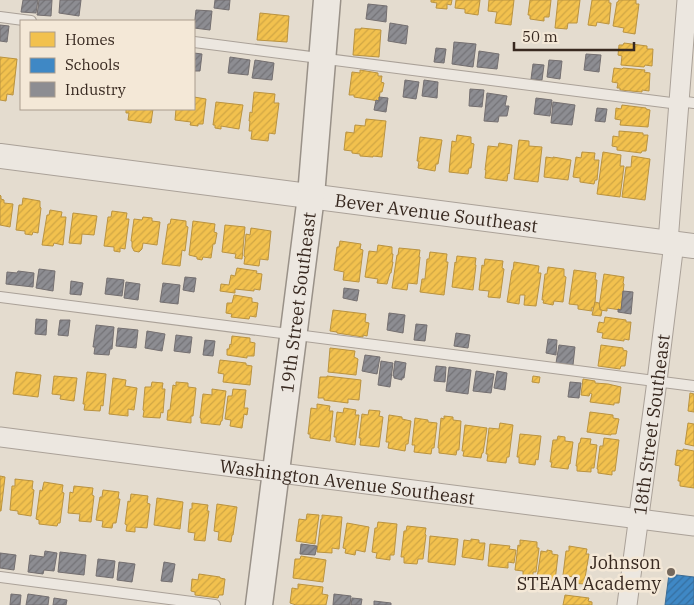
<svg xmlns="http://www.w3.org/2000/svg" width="694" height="605" viewBox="0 0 694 605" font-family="'IBM Plex Serif',serif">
	<defs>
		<pattern id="homes-hatch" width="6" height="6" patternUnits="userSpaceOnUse" patternTransform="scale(1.25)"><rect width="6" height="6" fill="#f2c14e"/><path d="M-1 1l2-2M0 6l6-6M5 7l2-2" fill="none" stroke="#d0a644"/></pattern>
		<pattern id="schools-hatch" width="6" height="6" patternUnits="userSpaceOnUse" patternTransform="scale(1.25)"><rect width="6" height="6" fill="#3f88c5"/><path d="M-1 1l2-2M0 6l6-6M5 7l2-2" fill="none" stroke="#366fa0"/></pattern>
		<pattern id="industry-hatch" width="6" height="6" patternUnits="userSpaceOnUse" patternTransform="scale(1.25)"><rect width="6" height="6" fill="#8d8d92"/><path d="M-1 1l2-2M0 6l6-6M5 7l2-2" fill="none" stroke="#747377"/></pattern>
	</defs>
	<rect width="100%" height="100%" fill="#e4dccf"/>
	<!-- homes -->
	<g fill="url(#homes-hatch)" stroke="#ba9340">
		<polygon points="431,0 452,0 451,5 447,4 447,9 436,8 437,3 431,2"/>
		<polygon points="456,0 480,0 478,15 465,13 465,9 455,8"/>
		<polygon points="489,0 514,0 511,25 495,23 497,12 488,11"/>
		<polygon points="530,0 551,0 549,17 544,17 544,21 530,19 530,15 528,15"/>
		<polygon points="558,0 580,0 577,23 568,23 567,29 555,28"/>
		<polygon points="592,0 609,0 609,3 611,3 609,24 597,22 596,26 588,25"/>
		<polygon points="619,0 636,0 636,4 639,4 635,34 623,32 624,28 613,26 617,2 618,2"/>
		<polygon points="260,13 289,16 287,42 257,40"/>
		<polygon points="361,28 381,30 379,57 353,55 355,29 361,29"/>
		<polygon points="624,43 647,46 647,49 653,49 652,66 645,65 644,67 621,65 622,56 618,55 619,45 623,45"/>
		<polygon points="0,57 17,59 13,95 7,94 6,101 0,100"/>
		<polygon points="614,68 622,69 623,68 645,70 644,72 650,73 649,91 642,90 642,92 620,90 620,88 617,88 618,83 612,82"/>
		<polygon points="360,70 378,73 378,76 382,76 381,82 384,83 382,92 380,92 379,101 354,97 354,95 349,95 352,72 360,73"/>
		<polygon points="254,92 275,94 274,103 279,103 275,134 269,133 268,141 251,139 252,131 249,131 250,121 249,121 250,112 252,113"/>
		<polygon points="194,97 206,99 203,124 198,124 198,126 190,125 191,122 175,120 176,109 194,109"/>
		<polygon points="216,102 243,105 239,129 221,126 221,129 215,128 215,125 213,125"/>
		<polygon points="622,105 646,108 646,109 650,110 648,127 620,125 621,120 615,119 616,108 621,109"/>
		<polygon points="126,109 153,109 151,123 128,120 129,113 126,113"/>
		<polygon points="366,119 386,121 382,157 373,156 373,157 360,156 360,154 352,153 352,151 344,150 346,132 354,133 355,125 365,126"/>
		<polygon points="619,131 643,133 643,135 648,135 646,151 642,151 641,153 617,150 617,147 612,146 613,136 619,137"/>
		<polygon points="457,135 471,137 471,143 474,144 471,168 469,168 468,174 449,172 452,141 456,142"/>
		<polygon points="420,137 442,140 438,164 436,164 435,171 418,168 419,161 417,161"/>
		<polygon points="519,140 529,141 529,146 542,147 538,182 514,179"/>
		<polygon points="499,143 512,145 509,174 508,173 507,181 485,178 486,170 485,170 488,146 498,147"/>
		<polygon points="582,152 595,153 594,160 599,160 597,180 595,180 594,184 580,182 580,178 573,177 576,157 581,158"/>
		<polygon points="603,152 621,155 620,166 624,166 620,197 597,194"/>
		<polygon points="632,156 650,159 645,200 622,197 626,167 631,167"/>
		<polygon points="546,157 553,158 553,157 571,160 568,180 544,177"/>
		<polygon points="0,195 1,196 1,199 4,200 4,203 13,204 10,227 0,225"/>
		<polygon points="23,198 40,201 40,207 41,208 38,233 33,232 32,235 25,234 25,231 16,230 19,205 22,205"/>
		<polygon points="50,210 62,212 61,217 66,217 63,245 54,243 53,246 42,245 47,215 49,215"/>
		<polygon points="112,211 127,213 126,219 129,219 125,249 120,248 120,252 114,251 114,247 104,246 108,217 111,217"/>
		<polygon points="73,213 97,216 94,235 82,234 81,244 69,243"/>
		<polygon points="143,217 152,218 152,221 160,222 157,245 143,243 142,249 139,252 134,251 132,247 132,241 131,241 134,219 142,220"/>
		<polygon points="171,219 186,221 186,226 188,227 185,251 182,250 180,266 162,264 168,224 170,224"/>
		<polygon points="193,221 215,224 214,232 217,233 215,244 213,244 211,258 203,257 202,260 197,259 197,257 189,255"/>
		<polygon points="225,225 245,227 242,259 235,258 236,254 222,252"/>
		<polygon points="251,228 271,231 268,260 260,259 259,266 244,264 245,257 244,256 246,234 250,235"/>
		<polygon points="340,241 361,244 360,249 363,250 359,282 343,280 344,272 334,270 337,247 339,247"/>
		<polygon points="378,245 392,247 392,254 393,254 392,262 393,262 391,273 390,273 387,284 377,283 378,279 365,277 369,251 377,252"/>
		<polygon points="399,248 420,250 419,257 420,257 417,284 408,283 407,290 392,288 397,255 398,255"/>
		<polygon points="430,252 447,254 446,262 448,262 444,295 420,292 422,279 425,279 427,259 429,259"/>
		<polygon points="457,256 476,258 475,265 476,265 473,290 452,287 455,262 456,263"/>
		<polygon points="485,259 503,261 502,268 504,269 500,298 488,297 489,291 479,290 482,265 484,266"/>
		<polygon points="514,262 539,266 538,273 541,273 536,306 524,305 525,295 520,295 519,304 507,302 512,270 513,270"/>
		<polygon points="548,267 564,269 564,276 566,277 563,302 554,301 553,305 543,303 544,300 542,300 545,274 547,274"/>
		<polygon points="237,268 257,271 256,273 262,274 260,290 254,289 254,291 235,289 235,293 220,291 221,284 229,285 231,275 235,276"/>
		<polygon points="574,270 596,273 595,280 597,280 595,302 594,308 592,307 592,311 578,309 578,305 569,304"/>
		<polygon points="604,274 624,277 623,283 624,284 621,310 607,308 607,311 600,310 600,307 599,307"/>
		<polygon points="234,295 252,298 252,302 258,303 256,317 250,316 249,319 231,317 232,314 226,313 227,303 232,303"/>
		<polygon points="595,302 599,303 600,310 602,310 601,316 592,315"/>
		<polygon points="333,310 366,314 365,322 369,323 367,336 363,335 363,337 337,333 337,332 330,331"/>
		<polygon points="605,317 626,320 626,322 631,322 629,340 624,339 624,341 602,338 603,333 597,332 599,322 604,323"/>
		<polygon points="232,336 250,338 250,342 255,343 254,356 247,356 247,358 227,355 227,349 229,349 230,344 231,345"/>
		<polygon points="601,345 623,348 623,350 627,351 625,366 621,366 620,369 598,366"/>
		<polygon points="330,348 355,351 354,357 358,359 356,375 328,372"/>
		<polygon points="220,360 246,363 246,365 252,366 250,385 223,382 224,374 218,373"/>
		<polygon points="16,372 41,375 38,397 13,394"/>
		<polygon points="87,372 106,374 103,406 101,405 100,411 84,410 85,404 83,404"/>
		<polygon points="54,376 77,378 74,401 60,399 61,395 52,394"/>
		<polygon points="327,376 361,380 359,400 348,399 348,403 324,400 324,398 318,398 320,377 327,377"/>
		<polygon points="533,376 540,377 539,383 532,382"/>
		<polygon points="113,378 126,380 125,386 137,388 134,410 128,409 128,416 109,414"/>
		<polygon points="583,379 595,381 595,383 608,384 621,387 619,403 614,403 614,405 590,402 592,394 590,393 589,396 581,395"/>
		<polygon points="152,382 163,383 162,389 165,389 163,413 161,412 160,418 143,417 144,411 143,410 145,387 151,387"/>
		<polygon points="176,382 188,383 188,387 196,388 193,416 191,416 191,423 167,420 168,410 170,410 173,385 176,386"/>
		<polygon points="212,389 226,391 222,421 221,421 220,425 201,423 201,418 200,418 203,394 212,395"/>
		<polygon points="233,389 246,390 244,408 248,408 247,415 244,414 242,428 230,426 231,420 225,419 228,396 232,396"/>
		<polygon points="690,393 694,394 694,412 688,411"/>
		<polygon points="317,404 330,406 329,411 333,411 330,441 310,438 310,434 308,434 311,408 317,409"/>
		<polygon points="344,408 356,410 355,415 359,415 355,445 336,442 336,437 334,437 337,412 343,413"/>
		<polygon points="369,410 380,411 379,416 383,417 379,447 360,445 361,438 359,438 362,414 368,415"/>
		<polygon points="590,412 613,415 613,418 619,419 616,434 611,434 611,435 587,432"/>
		<polygon points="389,415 402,417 402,419 411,421 408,444 406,444 405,451 388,448 389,442 386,442"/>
		<polygon points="444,416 453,417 453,420 461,421 459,450 457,450 456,455 439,453 439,448 438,448 441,418 444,419"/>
		<polygon points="415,418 428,420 428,422 437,423 434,448 432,448 431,454 414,452 415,445 412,445"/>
		<polygon points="500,423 513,425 509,457 507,457 506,463 487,461 488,454 486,454 489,428 499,429"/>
		<polygon points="688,423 694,424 694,446 685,444"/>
		<polygon points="465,425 487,428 483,453 482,453 481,458 463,456 464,451 462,451"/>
		<polygon points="520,434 541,436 538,460 536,459 535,465 519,463 519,457 517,457"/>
		<polygon points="558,436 565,437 565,441 573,442 570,464 569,464 568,469 551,467 552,462 550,462 553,440 557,440"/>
		<polygon points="581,438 591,439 590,444 597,445 594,468 591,468 591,472 577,471 577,466 576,466 579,443 580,443"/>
		<polygon points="604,438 619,440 615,471 612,471 612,475 598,473 598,469 597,469 600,446 603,446"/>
		<polygon points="683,449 694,451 694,488 680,486 680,481 678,481 680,466 675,465 677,450 683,451"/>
		<polygon points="0,476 5,477 1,511 0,511"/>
		<polygon points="15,479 33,481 32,489 34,490 31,516 18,514 18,511 10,510 12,486 15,486"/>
		<polygon points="44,482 63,485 62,492 64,493 60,523 58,523 57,526 39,524 39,520 36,519 40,490 42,491"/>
		<polygon points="74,486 93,488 92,495 94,496 91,522 79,521 80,514 68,513 70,492 73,493"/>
		<polygon points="103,490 119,492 118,499 120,499 116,523 113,523 112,528 102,527 103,521 96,520 100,497 102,497"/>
		<polygon points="131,494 148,496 147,503 150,504 147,528 135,527 135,532 126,531 127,525 125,524 128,501 130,502"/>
		<polygon points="157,498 183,502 180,529 154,525"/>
		<polygon points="192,503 208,505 207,511 209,511 205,541 194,540 195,533 188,532 190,509 192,509"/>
		<polygon points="217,504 237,507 233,535 232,535 231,542 218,540 219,532 214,531"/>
		<polygon points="307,514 319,515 315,544 296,541 299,519 306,520"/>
		<polygon points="322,515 342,517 339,549 332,548 332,553 317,552 321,519 322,519"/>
		<polygon points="378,522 397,524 394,555 390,555 390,560 376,558 377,553 372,552 375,528 377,528"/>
		<polygon points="347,523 369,527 365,552 356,550 355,555 345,553 346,549 343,548"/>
		<polygon points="407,526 426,528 425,534 426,535 423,559 418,559 417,564 404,563 404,557 401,557 404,531 406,531"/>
		<polygon points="430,536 458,539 455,565 428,562"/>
		<polygon points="471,539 479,540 479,543 485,543 483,560 462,557 464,540 471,541"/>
		<polygon points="520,540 537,542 537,548 539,548 536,572 533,572 533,577 523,576 523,571 515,570 518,545 520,546"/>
		<polygon points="490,544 510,546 509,549 516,550 514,563 508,562 508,568 488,566"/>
		<polygon points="569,546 587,549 586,554 589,554 584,584 572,583 573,577 563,575 566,551 569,551"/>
		<polygon points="547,550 552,551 552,554 558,555 555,581 549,580 548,588 541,587 542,579 537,578 541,551 547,552"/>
		<polygon points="301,556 326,560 323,582 293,578 295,559 300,559"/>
		<polygon points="199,574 220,577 220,578 225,579 223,595 219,595 218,598 195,595 195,592 191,591 192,579 198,580"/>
		<polygon points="298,584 323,587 322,594 328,595 326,605 296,605 290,603 292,588 298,589"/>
		<polygon points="565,595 589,598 588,601 592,602 592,605 563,605"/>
	</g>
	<!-- schools -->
	<polygon fill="url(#schools-hatch)" stroke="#3d6c94" points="669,574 694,577 694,605 665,605"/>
	<!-- industry -->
	<g fill="url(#industry-hatch)" stroke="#746f70">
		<polygon points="23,0 38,0 36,13 21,12"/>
		<polygon points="39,0 52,0 51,16 37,15"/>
		<polygon points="60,0 81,0 79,16 59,13"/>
		<polygon points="215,0 230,0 229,10 214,8"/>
		<polygon points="368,4 387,6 386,22 366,19"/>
		<polygon points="196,10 212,11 210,30 194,28"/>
		<polygon points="390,23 408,26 406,44 388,41"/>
		<polygon points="0,25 9,26 7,42 0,41"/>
		<polygon points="454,42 476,44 473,67 452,64"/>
		<polygon points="436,48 446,49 444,63 434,62"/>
		<polygon points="479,51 499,54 497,69 477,67"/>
		<polygon points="194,53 202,54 200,71 194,71"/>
		<polygon points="586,54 601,55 599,72 584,70"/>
		<polygon points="230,57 250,60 248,75 228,73"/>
		<polygon points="255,60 274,63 272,80 252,78"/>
		<polygon points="549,60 562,61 560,79 547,77"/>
		<polygon points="533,64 544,65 542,80 531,79"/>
		<polygon points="405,80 419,82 416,99 403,97"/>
		<polygon points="424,80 438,82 437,98 422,96"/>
		<polygon points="470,89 484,90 482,107 469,106"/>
		<polygon points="487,93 507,96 505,106 509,106 507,116 499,116 498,122 484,121"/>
		<polygon points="379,97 388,98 386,112 374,110 376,100 379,101"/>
		<polygon points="536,98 552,100 550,116 534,114"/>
		<polygon points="553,102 575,105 572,125 551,123"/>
		<polygon points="597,108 607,109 605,122 595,121"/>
		<polygon points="39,269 55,271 53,291 36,288"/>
		<polygon points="18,271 34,273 33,287 6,284 7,272 17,273"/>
		<polygon points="185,277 196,278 194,292 183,290"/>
		<polygon points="107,278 124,280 122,296 105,294"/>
		<polygon points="71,281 83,283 81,295 70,294"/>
		<polygon points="126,282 140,284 138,300 124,298"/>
		<polygon points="163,283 180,285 178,304 160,302"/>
		<polygon points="344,288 359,290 357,301 343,298"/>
		<polygon points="623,291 633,292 631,314 618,312 618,309 621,310"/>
		<polygon points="389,313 405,315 403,333 387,330"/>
		<polygon points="36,319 47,320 46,335 35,334"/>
		<polygon points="60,320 70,320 68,336 58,335"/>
		<polygon points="416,324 427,325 425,341 414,340"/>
		<polygon points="96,325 114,327 112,349 110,349 109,355 94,354 95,347 93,347"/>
		<polygon points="118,328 138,330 136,348 116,346"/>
		<polygon points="147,331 165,334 162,351 145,348"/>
		<polygon points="456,333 470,335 468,348 454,346"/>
		<polygon points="176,335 192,337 190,353 174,351"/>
		<polygon points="548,339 557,340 556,355 546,353"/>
		<polygon points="205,340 215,341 213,356 203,355"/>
		<polygon points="559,345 575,347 573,365 556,363"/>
		<polygon points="365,355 380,357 377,374 362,371"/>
		<polygon points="381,361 393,363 390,387 378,385"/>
		<polygon points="395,361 406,363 404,378 402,378 402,380 394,378 394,376 393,376"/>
		<polygon points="436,366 446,367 445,382 434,381"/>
		<polygon points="449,367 471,370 468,394 446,391"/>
		<polygon points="476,371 494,374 491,393 473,391"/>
		<polygon points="497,371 507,373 505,390 494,388"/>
		<polygon points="570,382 581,383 579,398 568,397"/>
		<polygon points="301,544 317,546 315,555 300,554"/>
		<polygon points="45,551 57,553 54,571 44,570 43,574 28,572 30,555 44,557"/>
		<polygon points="60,552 86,555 84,575 58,572"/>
		<polygon points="0,553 16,555 14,570 0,568"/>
		<polygon points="98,559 115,561 113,578 96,576"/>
		<polygon points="119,562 135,564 132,582 117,580"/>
		<polygon points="164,562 175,564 172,582 161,581"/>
		<polygon points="11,594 21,595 20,605 10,605"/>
		<polygon points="28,594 49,597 48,605 26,605"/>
		<polygon points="334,594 351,596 350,605 333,605"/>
		<polygon points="54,598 67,600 66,605 53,605"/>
		<polygon points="352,598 362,599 361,605 351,605"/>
		<polygon points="374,601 391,603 391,605 374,605"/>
	</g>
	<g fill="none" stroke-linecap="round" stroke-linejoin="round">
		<!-- service casing -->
		<g stroke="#aaa198" stroke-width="12">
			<g id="service">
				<polyline points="0,17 31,21"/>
				<polyline points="194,42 679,104"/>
				<polyline points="679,101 694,103"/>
				<polyline points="0,297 694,386"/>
				<polyline points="0,577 215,605"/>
			</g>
		</g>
		<!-- minor casing -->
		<g stroke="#aaa198" stroke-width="21">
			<g id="minor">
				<polyline points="668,242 687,0"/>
				<path id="s1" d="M 0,437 L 694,526"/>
				<path id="s2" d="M 627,605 L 657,381 L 674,243"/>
			</g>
		</g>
		<!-- tertiary casing -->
		<g stroke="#aaa198" stroke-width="26">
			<g id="tertiary">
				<path id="s3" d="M 0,156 L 694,246"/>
			</g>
		</g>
		<!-- secondary casing -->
		<g stroke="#999188" stroke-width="29">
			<g id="secondary">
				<path id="s4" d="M 259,605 L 311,196 L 327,0"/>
			</g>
		</g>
		<!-- service -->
		<use href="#service" stroke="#ece7e0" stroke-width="10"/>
		<!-- minor -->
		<use href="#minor" stroke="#ece7e0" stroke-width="19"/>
		<!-- tertiary -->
		<use href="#tertiary" stroke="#ece7e0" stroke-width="24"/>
		<!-- secondary -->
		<use href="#secondary" stroke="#ece7e0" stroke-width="26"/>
	</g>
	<!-- markers -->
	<circle fill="#74685d" stroke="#f4e8d7" stroke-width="2" cx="671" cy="572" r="5"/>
	<g text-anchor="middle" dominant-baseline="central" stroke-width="5" stroke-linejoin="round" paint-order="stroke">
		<!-- street labels -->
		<g font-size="18" fill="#382920" stroke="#f4e8d7">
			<text stroke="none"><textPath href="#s3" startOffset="440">Bever Avenue Southeast</textPath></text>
			<text stroke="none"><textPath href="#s4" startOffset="305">19th Street Southeast</textPath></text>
			<text stroke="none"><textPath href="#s2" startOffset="182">18th Street Southeast</textPath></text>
			<text stroke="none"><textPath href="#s1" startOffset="350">Washington Avenue Southeast</textPath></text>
		</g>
		<!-- poi labels -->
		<g font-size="18" fill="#382920" stroke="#f4e8d7" text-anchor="end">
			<text x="661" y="562">Johnson<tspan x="661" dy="21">STEAM Academy</tspan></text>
		</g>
	</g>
	<!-- legend -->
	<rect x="20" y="20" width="175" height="90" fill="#f4e8d7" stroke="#a99c8e"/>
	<rect x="30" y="32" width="25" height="15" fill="#f2c14e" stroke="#a99c8e"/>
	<text x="65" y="45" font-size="15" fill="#382920">Homes</text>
	<rect x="30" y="58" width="25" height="15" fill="#3f88c5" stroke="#a99c8e"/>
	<text x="65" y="70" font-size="15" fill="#382920">Schools</text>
	<rect x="30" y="82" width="25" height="15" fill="#8d8d92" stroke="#a99c8e"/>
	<text x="65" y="95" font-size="15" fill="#382920">Industry</text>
	<!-- scale -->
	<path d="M514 42v8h120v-8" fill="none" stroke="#382920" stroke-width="2.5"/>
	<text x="522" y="42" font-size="15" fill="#382920" stroke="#f4e8d7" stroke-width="4" paint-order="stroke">50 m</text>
</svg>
